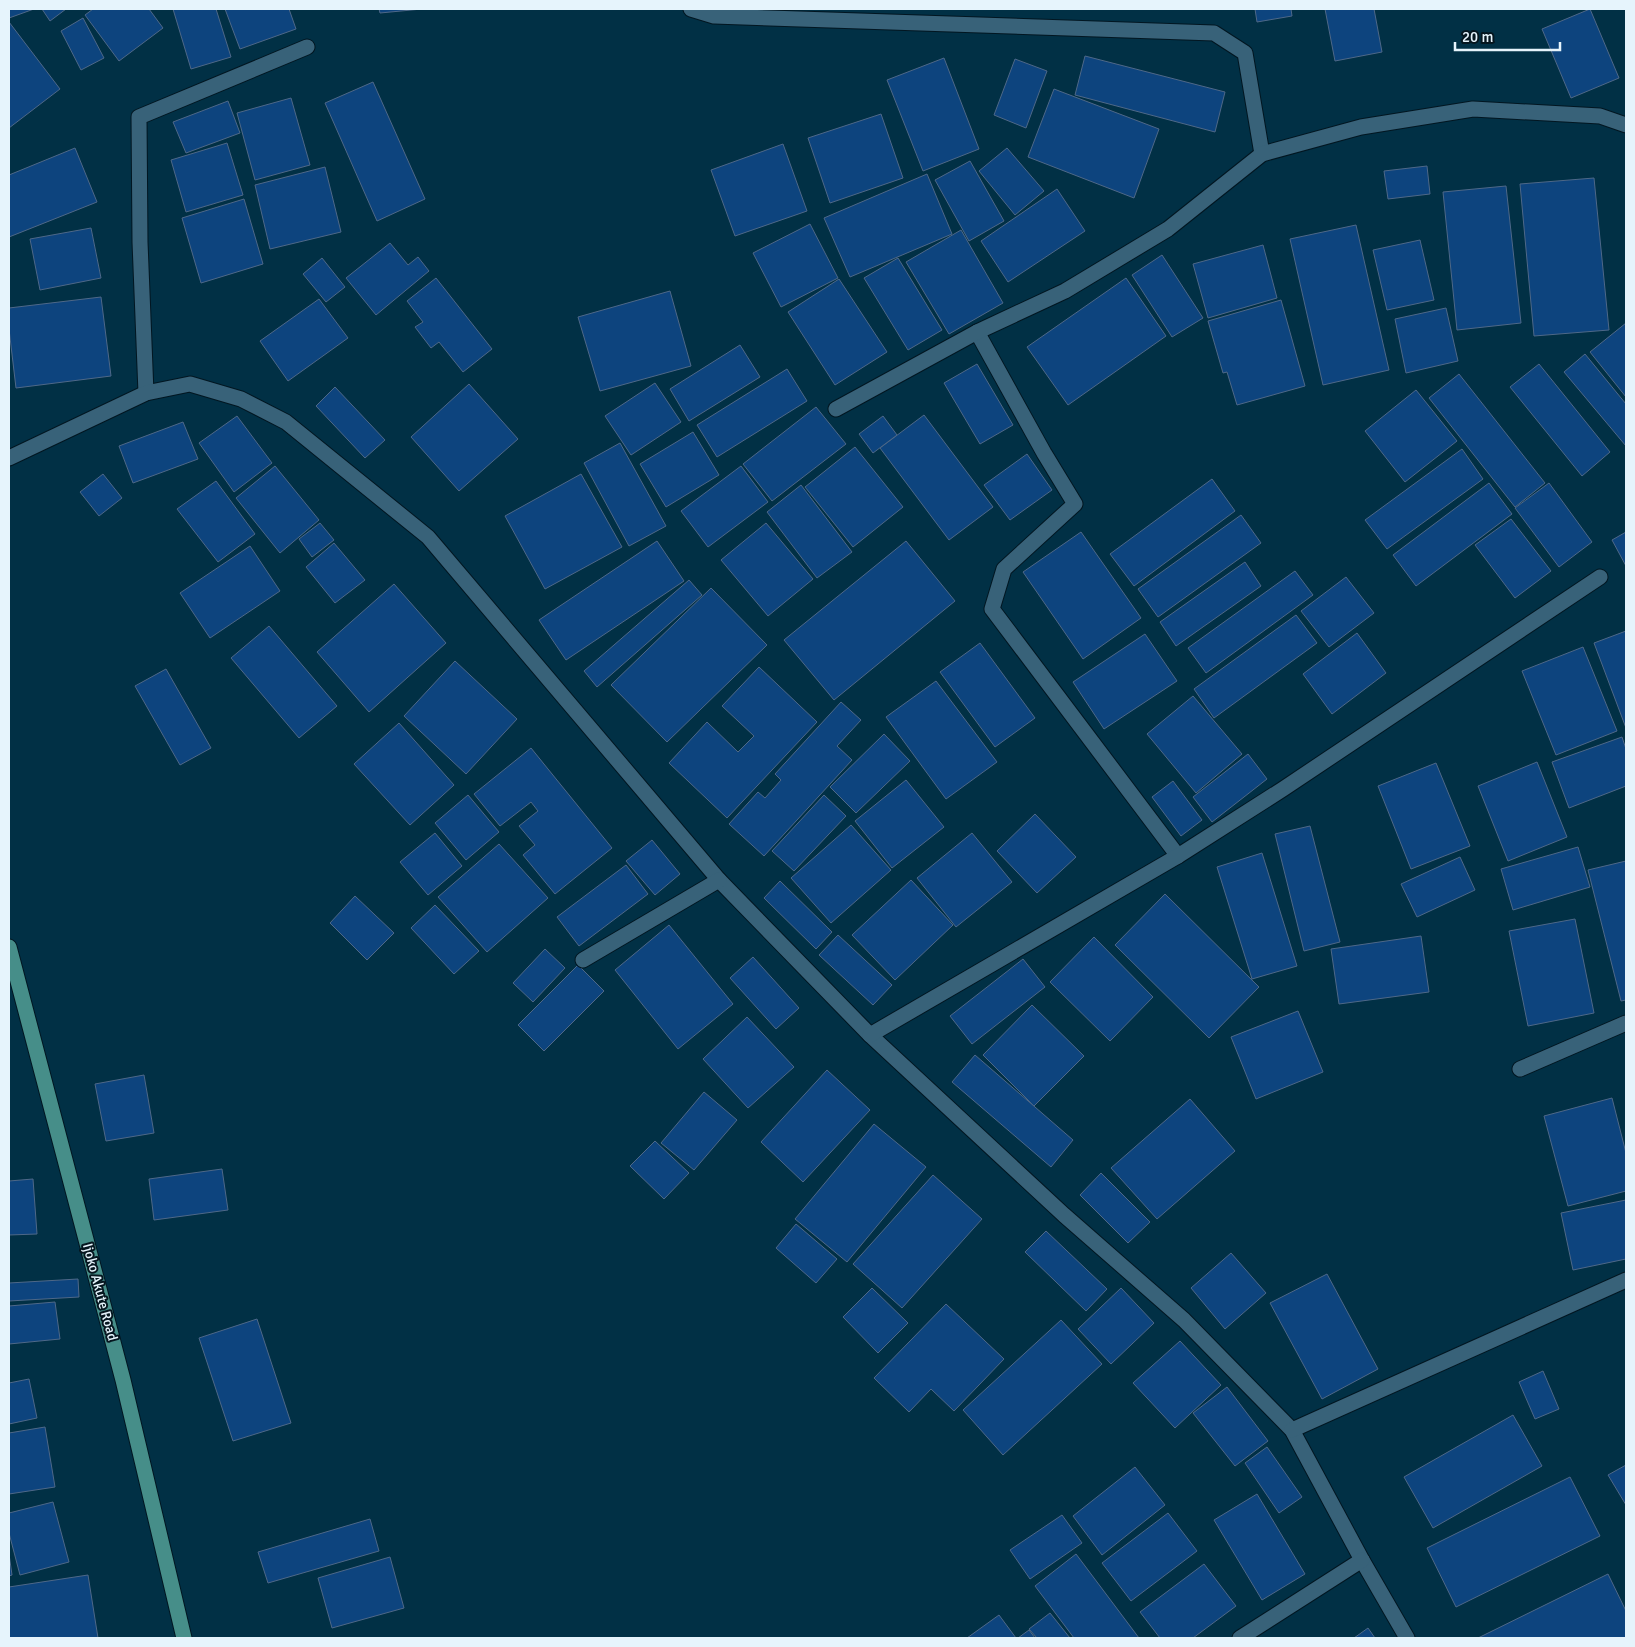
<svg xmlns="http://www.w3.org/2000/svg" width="1635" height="1647" viewBox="0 0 1635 1647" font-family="Signika,sans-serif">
	<rect width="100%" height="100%" fill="#013045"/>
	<!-- building -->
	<g fill="#0d447e" stroke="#4e6888">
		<polygon points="9,9 34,9 9,18"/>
		<polygon points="42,9 66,9 50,21"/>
		<polygon points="93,9 149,9 163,28 119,61 85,15"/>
		<polygon points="173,9 216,9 231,57 191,69"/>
		<polygon points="225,9 289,9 296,29 240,49"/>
		<polygon points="379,9 422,9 380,13"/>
		<polygon points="1255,9 1291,9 1292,16 1257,22"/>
		<polygon points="1325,9 1374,9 1382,52 1335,61"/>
		<polygon points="1590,9 1619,78 1571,98 1542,29"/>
		<polygon points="83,18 104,58 81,70 61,31"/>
		<polygon points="9,22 60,89 9,128"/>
		<polygon points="1085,56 1225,92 1215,132 1075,95"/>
		<polygon points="944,58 979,149 923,171 887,80"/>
		<polygon points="1015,59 1047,71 1026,128 994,115"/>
		<polygon points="373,82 425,199 377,221 325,103"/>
		<polygon points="1054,89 1159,129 1134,198 1028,157"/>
		<polygon points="291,98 310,165 255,180 237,113"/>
		<polygon points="228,101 240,133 186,153 173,122"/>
		<polygon points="881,114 903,178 830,203 808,138"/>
		<polygon points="227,143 243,195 186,212 171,160"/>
		<polygon points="783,144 807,211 735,236 711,170"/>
		<polygon points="75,148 97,202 9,237 9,175"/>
		<polygon points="1007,148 1044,191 1015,215 979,171"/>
		<polygon points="970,161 1004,221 969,241 935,180"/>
		<polygon points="1427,166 1430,194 1388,199 1384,171"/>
		<polygon points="325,167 341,232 270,249 255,185"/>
		<polygon points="927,174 952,234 850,277 824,218"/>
		<polygon points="1594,178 1609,330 1534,336 1520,184"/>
		<polygon points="1506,186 1521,323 1457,330 1443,192"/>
		<polygon points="1057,189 1085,231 1008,282 981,241"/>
		<polygon points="244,199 263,264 201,283 182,218"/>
		<polygon points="810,224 838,278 781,307 753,253"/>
		<polygon points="1356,225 1389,370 1323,385 1290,239"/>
		<polygon points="91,228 101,278 40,290 30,239"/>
		<polygon points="961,230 1003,303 949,334 906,262"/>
		<polygon points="1420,240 1434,300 1387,310 1373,250"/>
		<polygon points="390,243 408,265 418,257 429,271 376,315 346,278"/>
		<polygon points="1263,245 1277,298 1208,318 1193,264"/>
		<polygon points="1162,255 1203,318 1172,337 1132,275"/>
		<polygon points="322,258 345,287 326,302 303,274"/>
		<polygon points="898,258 942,330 908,350 864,278"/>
		<polygon points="436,278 492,349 463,372 439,342 431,348 415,327 423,322 407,301"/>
		<polygon points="1126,278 1166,336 1068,405 1027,347"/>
		<polygon points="839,279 887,352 835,385 788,312"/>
		<polygon points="670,291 691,366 600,391 578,317"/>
		<polygon points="101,297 111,376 16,388 9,329 9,308"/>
		<polygon points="319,299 348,338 288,381 260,341"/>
		<polygon points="1281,300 1305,386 1237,405 1227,372 1223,373 1208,321"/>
		<polygon points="1446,308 1458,361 1406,373 1395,319"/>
		<polygon points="1626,323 1626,397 1590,352"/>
		<polygon points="740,345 760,377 689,421 670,389"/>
		<polygon points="1585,354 1626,404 1626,446 1564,372"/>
		<polygon points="977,364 1013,425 980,444 944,383"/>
		<polygon points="1539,364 1610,452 1582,476 1510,387"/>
		<polygon points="787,369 807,401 717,457 697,425"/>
		<polygon points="1459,374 1545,483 1515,507 1429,398"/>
		<polygon points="655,383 681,422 631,455 605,416"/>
		<polygon points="469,384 518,439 459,491 411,437"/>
		<polygon points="335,387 385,440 365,458 316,406"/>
		<polygon points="1416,390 1457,441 1405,482 1365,431"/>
		<polygon points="816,407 846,444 772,501 743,464"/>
		<polygon points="924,415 993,507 949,540 880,448"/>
		<polygon points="237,416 272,463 234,492 199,443"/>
		<polygon points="883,416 897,435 873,453 859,434"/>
		<polygon points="183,422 198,459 133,483 119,446"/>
		<polygon points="693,432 719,475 666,507 640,464"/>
		<polygon points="620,443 666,526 629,546 584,463"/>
		<polygon points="855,447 903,507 853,547 805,487"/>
		<polygon points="1462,449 1483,479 1387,549 1365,520"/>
		<polygon points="1027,454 1052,490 1010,520 984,485"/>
		<polygon points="275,466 319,520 280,553 236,498"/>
		<polygon points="741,466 768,502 708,547 681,511"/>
		<polygon points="103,474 122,498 99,516 80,492"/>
		<polygon points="581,474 622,547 545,589 505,516"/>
		<polygon points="1212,479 1235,511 1134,586 1110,554"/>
		<polygon points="216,481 255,534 218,562 177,509"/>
		<polygon points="1489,483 1512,514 1416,586 1393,555"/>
		<polygon points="1549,483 1592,542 1559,567 1515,508"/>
		<polygon points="801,485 852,552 817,578 767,512"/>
		<polygon points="1241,515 1261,543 1158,617 1138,589"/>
		<polygon points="1511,519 1551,571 1515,598 1475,545"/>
		<polygon points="320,523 334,540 312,557 299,539"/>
		<polygon points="766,523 813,579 768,616 721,560"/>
		<polygon points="1081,532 1141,618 1083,659 1023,572"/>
		<polygon points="1626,532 1626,566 1612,540"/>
		<polygon points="657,541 684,581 566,660 539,620"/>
		<polygon points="906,541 955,601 834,700 784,640"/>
		<polygon points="334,543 365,580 335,603 306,567"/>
		<polygon points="250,546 280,591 210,638 180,593"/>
		<polygon points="1245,562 1261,586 1176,646 1160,622"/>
		<polygon points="1295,571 1313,595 1206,673 1188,648"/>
		<polygon points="1346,577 1374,613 1329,647 1301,611"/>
		<polygon points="689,580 702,595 597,687 584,671"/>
		<polygon points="394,584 446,643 369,712 317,652"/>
		<polygon points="711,588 767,645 667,742 611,685"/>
		<polygon points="1296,615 1317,643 1214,718 1194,689"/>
		<polygon points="269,626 337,706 299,738 231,658"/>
		<polygon points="1626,631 1626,728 1594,643"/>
		<polygon points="1357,633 1386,673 1332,714 1303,674"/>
		<polygon points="1145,634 1177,681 1104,729 1073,682"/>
		<polygon points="980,643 1035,718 995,747 940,672"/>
		<polygon points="1583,647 1617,731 1556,755 1522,671"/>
		<polygon points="455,661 517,719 466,774 404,716"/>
		<polygon points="759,667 817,722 727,818 669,763 707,722 738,752 754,736 722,706"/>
		<polygon points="166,669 211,748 180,765 135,686"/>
		<polygon points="936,681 997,762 946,799 886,717"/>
		<polygon points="1193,696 1242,754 1196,793 1147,734"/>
		<polygon points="841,702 861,720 837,746 852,760 764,856 729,824 758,792 765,798 781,780 775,774"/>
		<polygon points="399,723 454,785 410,825 354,764"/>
		<polygon points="884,734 910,761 856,813 830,787"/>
		<polygon points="1622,737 1626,749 1626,786 1569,808 1552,762"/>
		<polygon points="531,748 612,848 555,894 523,855 535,845 519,826 538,811 531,802 500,826 474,794"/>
		<polygon points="1248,754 1267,779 1212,822 1193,797"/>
		<polygon points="1537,762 1567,837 1508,861 1478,786"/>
		<polygon points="1436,763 1470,846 1411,869 1378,786"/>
		<polygon points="906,780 944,827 892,868 855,821"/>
		<polygon points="1173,781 1202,820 1181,836 1152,797"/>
		<polygon points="468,795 499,832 466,860 435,823"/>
		<polygon points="824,795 846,816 794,871 772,851"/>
		<polygon points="1035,814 1076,857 1037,893 997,851"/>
		<polygon points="851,825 891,870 831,923 791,878"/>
		<polygon points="1310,826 1340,942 1304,951 1275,834"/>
		<polygon points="435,833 462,866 428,895 400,862"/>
		<polygon points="972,833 1012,882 956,927 917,878"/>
		<polygon points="652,840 680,874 655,895 626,861"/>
		<polygon points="499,844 548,898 487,952 438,897"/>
		<polygon points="1578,847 1590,887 1513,910 1501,869"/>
		<polygon points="1262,853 1297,966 1252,979 1217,867"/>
		<polygon points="1460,857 1475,890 1417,917 1401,884"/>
		<polygon points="1626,861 1626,1000 1621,1001 1588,870"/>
		<polygon points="626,865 648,894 579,946 557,917"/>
		<polygon points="911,880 953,925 895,980 852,935"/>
		<polygon points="780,881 832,932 816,949 764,898"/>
		<polygon points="1165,894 1259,987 1209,1038 1115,945"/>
		<polygon points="355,896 394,933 367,960 330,923"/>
		<polygon points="435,905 479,951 454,974 411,928"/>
		<polygon points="1575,919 1594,1013 1528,1026 1509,931"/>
		<polygon points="669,925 733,1004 678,1049 615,970"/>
		<polygon points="838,935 892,985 873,1005 819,955"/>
		<polygon points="1421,936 1429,992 1339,1004 1331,949"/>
		<polygon points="1094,937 1153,997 1110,1041 1050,982"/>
		<polygon points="545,949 565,968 533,1002 513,983"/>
		<polygon points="753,957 799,1008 776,1029 730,978"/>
		<polygon points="1023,959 1045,987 972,1044 950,1016"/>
		<polygon points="578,965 604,991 544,1051 518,1025"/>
		<polygon points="1032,1005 1084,1056 1034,1106 983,1055"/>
		<polygon points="1298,1011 1323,1072 1256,1099 1231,1037"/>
		<polygon points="747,1017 794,1067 748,1108 703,1059"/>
		<polygon points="975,1055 1073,1140 1051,1167 952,1082"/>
		<polygon points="827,1070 870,1110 803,1182 761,1142"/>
		<polygon points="144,1075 154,1133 106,1141 95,1084"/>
		<polygon points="704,1092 737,1120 694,1170 661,1143"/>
		<polygon points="1612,1098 1626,1153 1626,1191 1568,1206 1544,1116"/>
		<polygon points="1190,1099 1235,1151 1157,1219 1111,1168"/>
		<polygon points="874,1124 926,1167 847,1262 795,1219"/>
		<polygon points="655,1141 689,1173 664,1199 630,1166"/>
		<polygon points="222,1169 228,1210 154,1220 149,1179"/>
		<polygon points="1101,1173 1150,1222 1128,1243 1080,1195"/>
		<polygon points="933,1175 982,1219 902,1308 853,1264"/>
		<polygon points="33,1179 37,1234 9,1235 9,1181"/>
		<polygon points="1626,1200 1626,1259 1573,1270 1561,1213"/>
		<polygon points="796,1224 837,1259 816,1283 776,1248"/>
		<polygon points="1046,1231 1107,1289 1086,1311 1025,1252"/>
		<polygon points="1231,1253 1266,1293 1225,1329 1191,1288"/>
		<polygon points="1327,1274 1378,1369 1322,1399 1270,1303"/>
		<polygon points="78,1279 79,1297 9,1301 9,1283"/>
		<polygon points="872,1288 908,1323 878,1353 843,1317"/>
		<polygon points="1121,1288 1154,1323 1111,1364 1078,1329"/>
		<polygon points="55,1302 60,1339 9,1344 9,1306"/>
		<polygon points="946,1304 1004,1359 954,1411 931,1389 909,1412 874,1378"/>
		<polygon points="257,1319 291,1423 233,1441 199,1338"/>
		<polygon points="1061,1320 1102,1364 1003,1455 963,1410"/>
		<polygon points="1180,1341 1221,1385 1175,1428 1133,1383"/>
		<polygon points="1543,1371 1559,1409 1535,1419 1519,1382"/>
		<polygon points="29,1379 37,1418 9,1424 9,1383"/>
		<polygon points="1227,1387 1268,1441 1235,1466 1193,1413"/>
		<polygon points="1513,1415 1542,1466 1433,1528 1404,1477"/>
		<polygon points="45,1427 55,1487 9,1494 9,1433"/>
		<polygon points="1267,1447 1302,1497 1279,1513 1245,1463"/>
		<polygon points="1626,1465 1626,1505 1608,1475"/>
		<polygon points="1135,1467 1165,1505 1102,1555 1073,1516"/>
		<polygon points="1570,1477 1600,1536 1456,1607 1427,1548"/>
		<polygon points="1257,1494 1305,1574 1262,1600 1214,1520"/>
		<polygon points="53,1502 69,1562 20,1575 9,1533 9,1513"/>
		<polygon points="1168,1513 1197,1551 1131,1601 1102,1563"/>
		<polygon points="1062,1515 1082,1543 1030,1579 1010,1550"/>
		<polygon points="370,1519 379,1551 268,1583 258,1552"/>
		<polygon points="9,1554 12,1575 9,1576"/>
		<polygon points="1076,1554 1139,1638 1074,1638 1035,1586"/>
		<polygon points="390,1557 404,1608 332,1628 318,1578"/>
		<polygon points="1204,1564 1236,1606 1193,1638 1160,1638 1140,1612"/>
		<polygon points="1608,1574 1626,1611 1626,1638 1478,1638"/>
		<polygon points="88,1575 98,1638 9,1638 9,1587"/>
		<polygon points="1050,1613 1070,1638 1037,1638 1029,1629"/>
		<polygon points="999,1615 1016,1638 967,1638"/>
		<polygon points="1368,1628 1375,1638 1354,1638"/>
		<polygon points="1029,1630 1035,1638 1018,1638"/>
	</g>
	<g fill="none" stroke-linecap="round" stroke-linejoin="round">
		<!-- minor casing -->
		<g stroke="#021621" stroke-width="17">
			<g id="minor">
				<polyline points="691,9 714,16 1214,33 1245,53 1262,154"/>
				<polyline points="977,332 1044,453 1075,504 1004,569 992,609 1178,856"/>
				<polyline points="146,393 140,242 139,117 307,47"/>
				<polyline points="836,409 977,332 1065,291 1168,229 1262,154 1361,127 1473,109 1600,116 1626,125"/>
				<polyline points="9,458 146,393 190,384 241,399 286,422 428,537 719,880 870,1035 1064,1215 1184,1320 1292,1430 1362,1560 1407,1638"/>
				<polyline points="583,960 719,880"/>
				<polyline points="870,1035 1178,856 1283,789 1600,577"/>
				<polyline points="1520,1069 1626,1023"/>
				<polyline points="1292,1430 1626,1280"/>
				<polyline points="1240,1638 1362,1560"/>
			</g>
		</g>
		<!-- major casing -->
		<g stroke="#021621" stroke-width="17">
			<polyline id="major" points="9,947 123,1380 184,1638"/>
		</g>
		<!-- minor -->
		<use href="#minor" stroke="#386279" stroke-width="15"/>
		<!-- major -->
		<use href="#major" stroke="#468e89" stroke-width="15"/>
	</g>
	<g text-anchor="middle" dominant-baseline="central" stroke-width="4" stroke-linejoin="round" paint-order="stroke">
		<!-- street labels -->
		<g font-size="14" fill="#e6f4fc" stroke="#05161f">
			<text transform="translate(100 1292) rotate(75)">Ijoko Akute Road</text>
		</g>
	</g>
	<!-- border -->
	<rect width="1635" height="1647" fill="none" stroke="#e6f4fc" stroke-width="20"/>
	<!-- scale -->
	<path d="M1455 42v8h105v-8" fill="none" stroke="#e6f4fc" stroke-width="2.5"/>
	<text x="1462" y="42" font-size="15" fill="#e6f4fc" stroke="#05161f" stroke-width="4" paint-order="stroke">20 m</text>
</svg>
